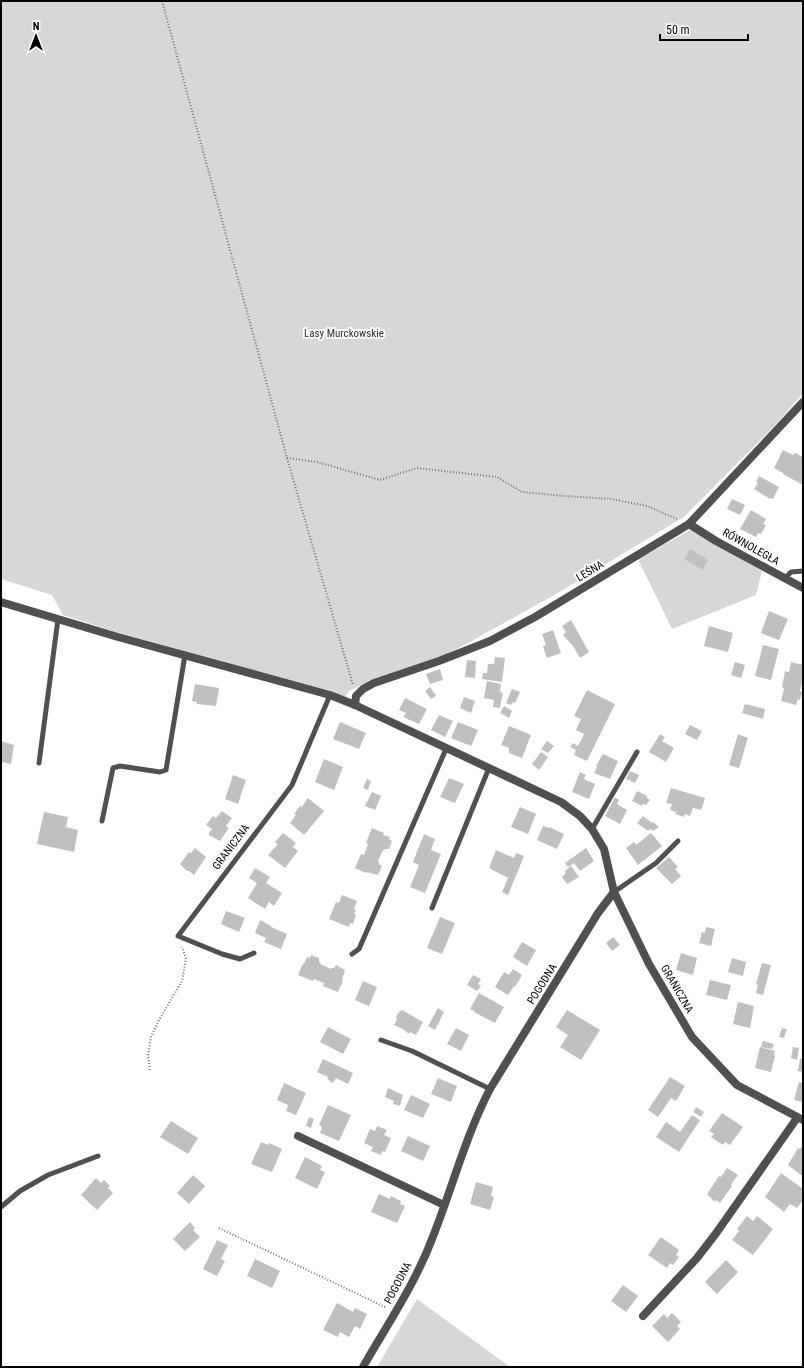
<svg xmlns="http://www.w3.org/2000/svg" width="804" height="1368" viewBox="0 0 804 1368" font-family="'Roboto Condensed',sans-serif">
	<rect width="100%" height="100%" fill="#fff"/>
	<!-- green -->
	<g fill="#d7d7d7">
		<polygon points="1,1 803,1 803,393 779,421 684,517 556,594 468,643 445,655 371,680 349,691 345,697 331,691 116,632 63,615 52,595 1,579"/>
		<polygon points="692,529 762,571 756,595 672,629 638,559"/>
		<polygon points="417,1299 510,1367 377,1367"/>
	</g>
	<!-- building -->
	<g fill="#c0c0c0">
		<polygon points="783,450 793,455 795,453 803,457 803,485 783,474 783,473 774,468"/>
		<polygon points="759,476 779,487 773,499 770,498 770,499 754,489 758,483 756,482"/>
		<polygon points="732,499 745,505 740,515 727,509"/>
		<polygon points="751,510 766,519 763,524 766,525 761,534 758,533 756,537 740,529"/>
		<polygon points="690,549 708,560 703,570 684,559"/>
		<polygon points="769,611 788,619 779,640 761,633"/>
		<polygon points="571,620 589,652 580,658 573,646 563,635 566,632 562,626"/>
		<polygon points="709,626 733,633 728,652 704,646"/>
		<polygon points="553,630 561,653 547,658 543,646 546,645 542,634"/>
		<polygon points="763,645 779,649 771,680 755,676"/>
		<polygon points="495,657 505,658 502,682 482,679 483,673 487,673 488,664 494,664"/>
		<polygon points="467,660 476,661 475,678 465,677"/>
		<polygon points="735,662 745,665 741,678 731,675"/>
		<polygon points="791,662 803,665 803,679 800,691 802,692 800,700 798,699 796,705 781,701 784,688 782,687 785,671 789,672"/>
		<polygon points="440,669 443,680 430,684 426,674"/>
		<polygon points="487,681 501,684 500,692 503,693 500,708 493,707 494,700 484,698"/>
		<polygon points="195,684 219,688 216,706 197,704 197,702 192,701"/>
		<polygon points="430,687 436,696 431,699 425,691"/>
		<polygon points="512,689 520,692 515,703 513,702 511,705 506,703"/>
		<polygon points="587,690 615,704 587,761 574,755 576,750 570,747 573,743 578,746 584,734 576,730 581,719 574,716"/>
		<polygon points="464,697 475,701 471,713 460,708"/>
		<polygon points="405,698 427,709 419,724 403,717 406,713 399,710"/>
		<polygon points="745,704 765,709 763,719 742,713"/>
		<polygon points="504,706 512,711 509,718 500,713"/>
		<polygon points="439,715 453,721 445,737 431,730"/>
		<polygon points="340,722 366,733 359,749 333,739"/>
		<polygon points="458,722 478,730 471,746 451,738"/>
		<polygon points="690,725 702,731 697,740 685,734"/>
		<polygon points="509,726 531,735 522,758 509,753 509,748 501,745"/>
		<polygon points="660,734 665,737 662,741 674,748 666,762 649,752"/>
		<polygon points="738,734 748,738 739,768 729,765"/>
		<polygon points="1,741 14,745 11,764 1,762"/>
		<polygon points="547,741 554,746 548,753 541,749"/>
		<polygon points="541,752 548,757 539,770 532,764"/>
		<polygon points="603,754 618,761 610,779 594,773 597,767 596,766"/>
		<polygon points="324,759 343,767 334,790 315,782"/>
		<polygon points="630,771 639,775 635,783 626,779"/>
		<polygon points="580,772 586,775 584,779 595,784 589,799 572,792"/>
		<polygon points="233,775 246,780 238,804 225,799"/>
		<polygon points="449,778 464,784 455,803 440,797"/>
		<polygon points="367,779 371,781 368,790 363,788"/>
		<polygon points="671,788 705,798 701,810 693,808 690,816 685,814 684,817 675,814 676,812 670,810 672,804 666,803"/>
		<polygon points="637,791 647,796 647,798 650,800 646,805 643,804 642,806 632,801"/>
		<polygon points="372,792 381,796 375,810 365,806"/>
		<polygon points="615,797 619,800 617,804 627,810 620,824 605,816"/>
		<polygon points="308,798 324,811 304,835 290,823 296,815 294,814 300,806 302,807"/>
		<polygon points="520,807 536,814 528,834 511,827"/>
		<polygon points="222,811 232,818 226,826 229,828 220,841 209,835 209,833 212,829 206,825 213,816 216,818"/>
		<polygon points="44,812 68,817 66,827 78,830 74,852 37,844"/>
		<polygon points="643,816 652,823 653,822 659,827 653,831 650,829 648,831 637,823"/>
		<polygon points="543,826 549,828 549,827 564,834 557,849 537,840"/>
		<polygon points="372,828 384,833 383,835 390,837 389,840 392,841 389,849 385,849 384,851 383,850 378,861 379,862 379,864 382,866 378,875 367,872 366,873 355,868 361,854 364,855 368,844 366,843"/>
		<polygon points="283,833 296,843 293,847 298,851 285,868 268,855 278,844 275,842"/>
		<polygon points="651,833 662,846 638,865 626,848 634,842 636,845"/>
		<polygon points="424,834 435,839 431,850 441,854 425,893 410,887 419,865 413,862"/>
		<polygon points="195,848 206,857 194,875 189,871 187,871 180,864 189,852 191,853"/>
		<polygon points="586,848 594,861 580,871 574,863 568,867 565,863"/>
		<polygon points="496,850 514,858 516,853 524,856 508,895 502,892 508,878 489,868"/>
		<polygon points="669,857 678,867 675,869 681,876 672,884 656,868"/>
		<polygon points="571,866 579,877 567,884 562,877 566,873 565,871"/>
		<polygon points="255,868 270,877 266,883 282,893 274,906 269,902 265,909 248,898 257,883 249,878"/>
		<polygon points="342,895 357,901 354,909 356,910 354,914 356,915 353,924 350,923 349,927 329,919 336,902 339,903"/>
		<polygon points="226,911 245,918 239,932 221,924"/>
		<polygon points="440,917 455,923 442,954 427,948"/>
		<polygon points="260,920 271,926 271,927 287,934 281,949 264,942 266,938 255,933"/>
		<polygon points="706,927 715,929 711,946 699,943 702,932 705,933"/>
		<polygon points="613,937 620,945 612,951 606,943"/>
		<polygon points="522,942 536,950 527,966 513,957"/>
		<polygon points="681,953 697,958 693,975 676,970"/>
		<polygon points="311,955 319,958 319,962 321,963 320,964 331,969 332,968 334,968 336,965 345,970 342,980 343,981 338,992 323,986 324,983 314,979 313,981 298,975 303,963 304,964 307,957 310,958"/>
		<polygon points="732,958 746,962 743,976 728,972"/>
		<polygon points="762,963 771,965 763,995 756,993 758,985 756,984"/>
		<polygon points="513,969 522,975 515,987 514,986 508,995 495,987 504,972 509,975"/>
		<polygon points="473,975 481,979 478,984 481,986 477,991 467,985"/>
		<polygon points="710,980 731,985 727,1000 706,995"/>
		<polygon points="363,981 377,987 369,1006 355,1000"/>
		<polygon points="479,993 504,1007 495,1023 474,1012 475,1011 470,1009"/>
		<polygon points="738,1002 754,1006 750,1028 733,1024"/>
		<polygon points="438,1008 444,1012 435,1030 428,1026"/>
		<polygon points="402,1010 423,1022 416,1035 410,1032 409,1034 403,1029 394,1025 397,1020 396,1017 398,1013"/>
		<polygon points="567,1010 600,1030 581,1060 560,1047 568,1035 556,1027"/>
		<polygon points="328,1027 351,1039 343,1054 320,1042"/>
		<polygon points="456,1028 469,1035 461,1051 447,1044"/>
		<polygon points="782,1028 787,1029 784,1038 779,1037"/>
		<polygon points="763,1041 774,1044 772,1049 761,1047"/>
		<polygon points="760,1047 775,1051 774,1055 775,1056 771,1072 755,1068"/>
		<polygon points="793,1047 799,1048 797,1060 791,1058"/>
		<polygon points="800,1058 803,1059 803,1072 798,1071"/>
		<polygon points="323,1059 353,1073 348,1084 336,1078 333,1083 327,1079 328,1077 317,1072"/>
		<polygon points="670,1077 685,1086 676,1101 671,1098 658,1117 648,1110"/>
		<polygon points="438,1078 457,1086 451,1102 431,1094"/>
		<polygon points="799,1082 803,1083 803,1102 794,1100"/>
		<polygon points="284,1083 306,1093 296,1115 286,1111 288,1105 277,1100"/>
		<polygon points="388,1088 403,1095 400,1106 393,1104 394,1101 385,1097"/>
		<polygon points="411,1095 430,1104 423,1118 404,1110"/>
		<polygon points="328,1105 351,1115 339,1141 320,1133 322,1127 319,1125"/>
		<polygon points="696,1107 704,1112 701,1117 693,1112"/>
		<polygon points="722,1113 743,1127 730,1145 725,1142 723,1145 711,1137 714,1134 709,1131"/>
		<polygon points="692,1115 700,1120 679,1152 656,1137 666,1122 680,1132"/>
		<polygon points="309,1117 314,1119 311,1128 306,1126"/>
		<polygon points="171,1121 198,1138 188,1154 160,1137"/>
		<polygon points="377,1126 387,1130 384,1135 391,1138 385,1152 382,1151 381,1155 371,1151 373,1147 364,1143 370,1129 375,1131"/>
		<polygon points="408,1136 430,1146 423,1161 401,1151"/>
		<polygon points="261,1142 268,1145 269,1143 282,1149 272,1172 251,1164"/>
		<polygon points="802,1146 803,1147 802,1176 788,1165 798,1148 800,1149"/>
		<polygon points="305,1157 322,1166 320,1170 325,1172 317,1189 295,1178"/>
		<polygon points="727,1168 738,1175 731,1185 732,1186 720,1203 716,1200 715,1202 707,1194 719,1176 721,1177"/>
		<polygon points="781,1173 803,1189 803,1200 797,1208 790,1204 784,1212 765,1197"/>
		<polygon points="193,1175 205,1186 189,1204 177,1193"/>
		<polygon points="96,1178 101,1183 104,1180 110,1186 108,1188 113,1193 97,1210 81,1195"/>
		<polygon points="476,1182 493,1187 491,1196 494,1197 490,1210 470,1204"/>
		<polygon points="379,1194 390,1199 391,1196 401,1201 400,1204 405,1206 397,1223 371,1212"/>
		<polygon points="747,1216 753,1221 757,1216 773,1229 753,1255 732,1240 739,1231 737,1229"/>
		<polygon points="190,1222 195,1228 193,1230 200,1237 185,1251 173,1239"/>
		<polygon points="661,1237 679,1250 676,1255 679,1257 673,1265 670,1263 667,1268 648,1255"/>
		<polygon points="217,1240 228,1245 221,1259 225,1261 217,1276 203,1269"/>
		<polygon points="255,1259 280,1271 272,1288 247,1276"/>
		<polygon points="726,1260 738,1272 717,1294 705,1282"/>
		<polygon points="623,1285 638,1296 626,1312 611,1301"/>
		<polygon points="337,1303 353,1312 355,1308 367,1314 360,1329 355,1326 349,1337 340,1332 338,1337 323,1330"/>
		<polygon points="672,1313 681,1322 677,1326 680,1329 668,1342 652,1326 664,1314 667,1318"/>
	</g>
	<g fill="none" stroke-linecap="round" stroke-linejoin="round">
		<!-- path -->
		<g stroke="#727272" stroke-width="2" stroke-dasharray="1 2" stroke-linecap="butt">
			<polyline points="162,1 287,458 353,685"/>
			<polyline points="287,458 317,462 380,480 417,468 497,477 522,492 564,496 611,499 647,506 677,519"/>
			<polyline points="150,1070 148,1055 151,1037 159,1020 182,981 186,959 182,947"/>
			<polyline points="219,1228 387,1308"/>
		</g>
		<!-- lane -->
		<g stroke="#505050" stroke-width="5">
			<polyline points="785,578 791,572 803,571"/>
			<polyline points="39,763 58,619"/>
			<polyline points="102,821 113,768 120,766 160,772 166,770 185,655"/>
			<polyline points="592,829 637,752"/>
			<polyline points="614,892 656,863 678,841"/>
			<polyline points="432,908 489,768"/>
			<polyline points="254,953 240,959 222,954 178,936 292,785 330,695"/>
			<polyline points="352,954 359,949 446,749"/>
			<polyline points="381,1040 412,1051 490,1089"/>
			<polyline points="1,1207 20,1191 48,1175 98,1156"/>
		</g>
		<!-- street -->
		<g stroke="#505050" stroke-width="8">
			<polyline points="689,524 716,541 803,588"/>
			<polyline points="1,602 118,637 330,695 355,705 561,802 580,816 592,829 604,849 614,892 649,964 692,1037 737,1085 803,1120"/>
			<polyline points="355,705 356,696 363,689 374,683 439,661 490,641 535,617 689,524 803,402"/>
			<polyline points="298,1136 444,1205"/>
			<polyline points="643,1316 697,1258 717,1232 797,1118"/>
			<path d="M 363,1367 C 387,1325 415,1284 432,1239 C 452,1189 465,1137 490,1089 L 598,913 L 614,892"/>
		</g>
	</g>
	<g text-anchor="middle" dominant-baseline="central" stroke-width="4" stroke-linejoin="round" paint-order="stroke">
		<!-- park labels -->
		<g font-size="11" fill="#2e2e2e" stroke="#fff">
			<text x="344" y="333">Lasy Murckowskie</text>
		</g>
		<!-- street labels -->
		<g font-size="11" fill="#000" stroke="#fff">
			<text transform="translate(751 547) rotate(29)">RÓWNOLEGŁA</text>
			<text transform="translate(590 571) rotate(-31)">LEŚNA</text>
			<text transform="translate(231 847) rotate(-53)">GRANICZNA</text>
			<text transform="translate(542 984) rotate(-58)">POGODNA</text>
			<text transform="translate(677 989) rotate(60)">GRANICZNA</text>
			<text transform="translate(398 1283) rotate(-62)">POGODNA</text>
		</g>
	</g>
	<!-- border -->
	<rect width="804" height="1368" fill="none" stroke="#000000" stroke-width="4"/>
	<!-- north arrow -->
	<g transform="translate(36 36)" stroke="#ffffff" stroke-width="3" paint-order="stroke">
	<path d="M0-3L7 15L0 10L-7 15Z" fill="#000000"/>
	<text y="-6" font-size="11" font-weight="bold" text-anchor="middle" fill="#000000">N</text>
	</g>
	<!-- scale -->
	<path d="M660 34v6h88v-6" fill="none" stroke="#000000" stroke-width="2"/>
	<text x="666" y="34" font-size="12" fill="#000000" stroke="#ffffff" stroke-width="3" paint-order="stroke">50 m</text>
</svg>
